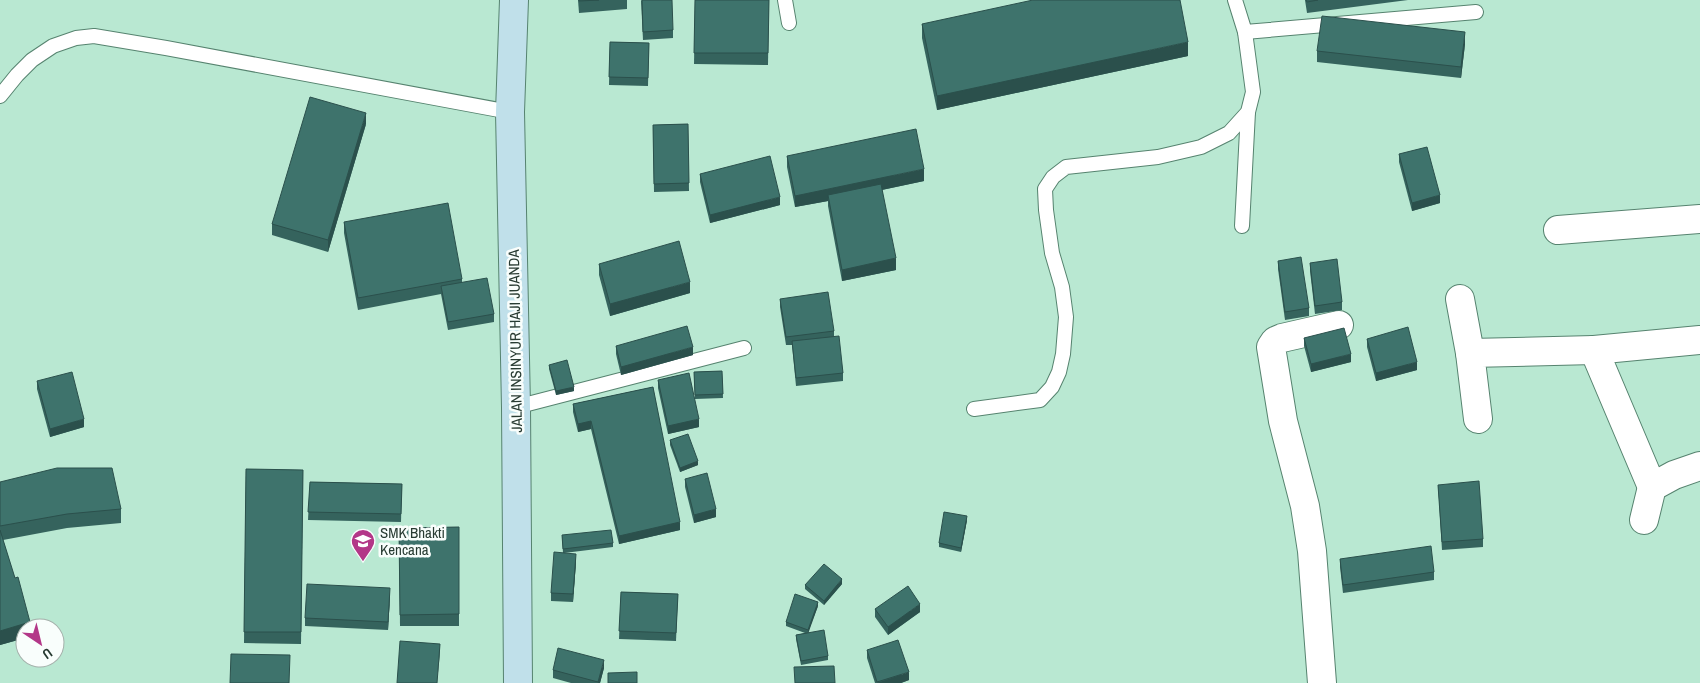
<svg xmlns="http://www.w3.org/2000/svg" width="1700" height="683" viewBox="0 0 1700 683" font-family="'Archivo Narrow',sans-serif">
	<rect width="100%" height="100%" fill="#b9e8d2"/>
	<g fill="none" stroke-linecap="round" stroke-linejoin="round">
		<!-- lane casing -->
		<g stroke="#56836f" stroke-width="16">
			<g id="lane">
				<polyline points="785,0 789,23"/>
				<polyline points="1245,32 1476,12"/>
				<polyline points="0,96 17,75 32,60 53,46 76,38 94,36 166,48 510,112"/>
				<polyline points="1242,226 1248,112"/>
				<polyline points="516,407 744,348"/>
				<polyline points="974,409 1040,400 1052,387 1059,372 1063,354 1066,317 1062,287 1052,253 1046,210 1045,189 1053,177 1066,167 1158,157 1201,147 1229,133 1248,112 1253,92 1245,32 1235,0"/>
			</g>
		</g>
		<!-- street casing -->
		<g stroke="#56836f" stroke-width="30">
			<g id="street">
				<polyline points="1558,230 1700,219"/>
				<polyline points="1460,299 1470,353"/>
				<polyline points="1478,419 1470,353 1594,350"/>
				<polyline points="1652,487 1594,350 1700,340"/>
				<polyline points="1644,520 1652,487 1674,475 1700,466"/>
				<polyline points="1322,683 1312,551 1305,506 1283,421 1271,347 1275,341 1282,338 1339,325"/>
			</g>
		</g>
		<!-- secondary casing -->
		<g stroke="#56836f" stroke-width="30">
			<polyline id="secondary" points="514,0 510,112 516,407 518,683"/>
		</g>
		<!-- lane -->
		<use href="#lane" stroke="#fff" stroke-width="14"/>
		<!-- street -->
		<use href="#street" stroke="#fff" stroke-width="28"/>
		<!-- secondary -->
		<use href="#secondary" stroke="#c0e0ea" stroke-width="28"/>
	</g>
	<!-- wall -->
	<g fill="#35635d">
		<polygon points="578,0 627,0 627,9 579,13"/>
		<polygon points="641,0 673,30 673,38 643,40"/>
		<polygon points="695,0 769,0 768,65 694,64"/>
		<polygon points="1305,0 1408,0 1307,13"/>
		<polygon points="922,24 1188,56 937,110 922,38"/>
		<polygon points="610,42 649,43 648,86 609,85"/>
		<polygon points="1465,44 1461,78 1317,62 1317,51"/>
		<polygon points="366,124 328,252 272,235 272,224"/>
		<polygon points="688,124 689,191 654,192 653,125"/>
		<polygon points="1399,154 1440,203 1412,211 1399,162"/>
		<polygon points="787,156 924,181 882,190 896,270 842,281 828,206 828,201 795,207 787,167"/>
		<polygon points="700,174 780,205 710,223 700,182"/>
		<polygon points="344,222 462,279 462,282 494,314 494,322 448,330 441,294 358,310 344,233"/>
		<polygon points="1278,261 1309,308 1309,316 1285,320 1278,269"/>
		<polygon points="1310,263 1342,302 1342,310 1315,314 1310,271"/>
		<polygon points="599,264 690,293 610,316 599,275"/>
		<polygon points="780,299 834,331 834,336 843,373 843,381 796,386 792,345 786,345 780,307"/>
		<polygon points="1304,338 1351,362 1311,372 1304,346"/>
		<polygon points="1367,339 1417,370 1376,381 1367,347"/>
		<polygon points="616,346 693,355 621,375 616,354"/>
		<polygon points="549,365 574,391 556,395 549,369"/>
		<polygon points="722,371 723,398 695,399 694,372"/>
		<polygon points="658,380 699,427 668,434 658,388"/>
		<polygon points="37,381 84,427 50,437 37,389"/>
		<polygon points="653,387 680,530 619,544 591,429 578,432 573,412 573,404"/>
		<polygon points="670,440 698,465 680,472 670,445"/>
		<polygon points="246,469 303,470 301,644 244,643"/>
		<polygon points="685,479 716,517 694,523 685,487"/>
		<polygon points="0,482 121,509 121,523 67,528 3,540 30,628 25,628 25,638 0,645"/>
		<polygon points="310,482 402,484 401,522 308,520"/>
		<polygon points="1438,485 1483,539 1483,547 1442,550"/>
		<polygon points="967,520 961,552 939,547 939,543"/>
		<polygon points="459,527 459,626 400,626 399,528"/>
		<polygon points="562,535 613,543 613,547 564,553 576,562 573,602 551,601 551,593 563,553"/>
		<polygon points="1340,559 1434,572 1434,580 1343,593 1340,567"/>
		<polygon points="842,584 824,605 805,589 805,585"/>
		<polygon points="621,592 678,594 676,641 619,639"/>
		<polygon points="390,596 388,630 305,626 305,618"/>
		<polygon points="818,606 808,632 828,656 828,660 801,665 796,639 796,635 805,633 786,626 786,622"/>
		<polygon points="875,609 920,612 888,635 875,617"/>
		<polygon points="867,650 909,680 901,683 875,683 867,658"/>
		<polygon points="604,668 600,683 571,683 553,678 553,670"/>
	</g>
	<!-- shaded-wall -->
	<g fill="#2b504c">
		<polygon points="1465,32 1465,44 1461,78 1461,67"/>
		<polygon points="1188,42 1188,56 937,110 937,96"/>
		<polygon points="366,113 366,124 328,252 328,240"/>
		<polygon points="924,169 924,181 829,201 828,195 828,201 795,207 795,196"/>
		<polygon points="1440,195 1440,203 1412,211 1412,203"/>
		<polygon points="780,197 780,205 710,223 710,215"/>
		<polygon points="896,258 896,270 842,281 842,270"/>
		<polygon points="690,282 690,293 610,316 610,304"/>
		<polygon points="693,347 693,355 621,375 621,367"/>
		<polygon points="1351,354 1351,362 1311,372 1311,364"/>
		<polygon points="1417,362 1417,370 1376,381 1376,373"/>
		<polygon points="574,387 574,391 556,395 556,391"/>
		<polygon points="84,419 84,427 50,437 50,429"/>
		<polygon points="699,419 699,427 668,434 668,426"/>
		<polygon points="591,421 591,429 578,432 578,424"/>
		<polygon points="698,461 698,465 680,472 680,468"/>
		<polygon points="716,509 716,517 694,523 694,515"/>
		<polygon points="967,516 967,520 961,552 961,548"/>
		<polygon points="680,522 680,530 619,544 619,536"/>
		<polygon points="576,554 576,562 573,602 573,594"/>
		<polygon points="842,579 842,584 824,605 824,601"/>
		<polygon points="390,588 390,596 388,630 388,622"/>
		<polygon points="818,602 818,606 808,634 808,630"/>
		<polygon points="920,604 920,612 888,635 888,627"/>
		<polygon points="30,622 30,628 25,628 25,638 0,645 0,631"/>
		<polygon points="440,644 440,652 437,683"/>
		<polygon points="604,660 604,668 600,683 598,683"/>
		<polygon points="909,672 909,680 901,683 877,683"/>
	</g>
	<!-- building -->
	<g fill="#3e736c" stroke="#2b504c">
		<polygon points="579,0 599,0 579,1"/>
		<polygon points="642,0 672,0 673,30 643,32"/>
		<polygon points="695,0 769,0 768,53 694,53"/>
		<polygon points="1033,0 1180,0 1188,42 937,96 922,24"/>
		<polygon points="1306,0 1318,0 1307,2"/>
		<polygon points="1322,16 1465,32 1461,67 1317,51"/>
		<polygon points="610,42 649,43 648,78 609,77"/>
		<polygon points="310,97 366,113 328,240 272,224"/>
		<polygon points="688,124 689,183 654,184 653,125"/>
		<polygon points="916,129 924,169 795,196 787,156"/>
		<polygon points="1427,147 1440,195 1412,203 1399,154"/>
		<polygon points="770,156 780,197 710,215 700,174"/>
		<polygon points="881,184 896,258 842,270 828,195"/>
		<polygon points="448,203 462,279 358,298 344,222"/>
		<polygon points="679,241 690,282 610,304 599,264"/>
		<polygon points="1301,257 1309,308 1285,312 1278,261"/>
		<polygon points="1337,259 1342,302 1315,306 1310,263"/>
		<polygon points="487,278 494,314 448,322 441,286"/>
		<polygon points="828,292 834,331 786,337 780,299"/>
		<polygon points="687,326 693,347 621,367 616,346"/>
		<polygon points="1408,327 1417,362 1376,373 1367,339"/>
		<polygon points="1344,328 1351,354 1311,364 1304,338"/>
		<polygon points="839,336 843,373 796,378 792,341"/>
		<polygon points="567,360 574,387 556,391 549,365"/>
		<polygon points="722,371 723,394 695,395 694,372"/>
		<polygon points="72,372 84,419 50,429 37,381"/>
		<polygon points="689,373 699,419 668,426 658,380"/>
		<polygon points="653,387 680,522 619,536 591,421 578,424 573,404"/>
		<polygon points="688,434 698,461 680,468 670,440"/>
		<polygon points="57,468 112,468 121,509 67,514 0,526 0,482"/>
		<polygon points="246,469 303,470 301,632 244,632"/>
		<polygon points="707,473 716,509 694,515 685,479"/>
		<polygon points="1479,481 1483,539 1442,542 1438,485"/>
		<polygon points="310,482 402,484 401,514 308,512"/>
		<polygon points="944,512 967,516 961,548 939,543"/>
		<polygon points="459,527 459,614 400,615 399,528"/>
		<polygon points="0,530 15,578 18,577 30,622 0,631"/>
		<polygon points="611,530 613,543 563,549 562,535"/>
		<polygon points="1431,546 1434,572 1343,585 1340,559"/>
		<polygon points="554,552 576,554 573,594 551,593"/>
		<polygon points="824,564 842,579 824,601 805,585"/>
		<polygon points="307,584 390,588 388,622 305,618"/>
		<polygon points="908,586 920,604 888,627 875,609"/>
		<polygon points="621,592 678,594 676,633 619,631"/>
		<polygon points="795,594 818,602 808,630 786,622"/>
		<polygon points="824,630 828,656 801,661 796,635"/>
		<polygon points="898,640 909,672 877,682 867,650"/>
		<polygon points="400,641 440,644 437,683 397,683"/>
		<polygon points="558,648 604,660 598,682 553,670"/>
		<polygon points="231,654 290,655 289,683 230,683"/>
		<polygon points="834,666 835,683 795,683 794,667"/>
		<polygon points="637,672 637,683 608,683 608,673"/>
	</g>
	<!-- icons -->
	<defs>
		<g id="school-pin" transform="scale(1.25)"><path d="M0 17L-7.5 6A9.5 9.5 0 1 1 7.5 6Z" fill="#b33788" stroke="#f9fefc"/><path d="M0-5L7-2L0 1L-7-2ZM-4 1L0 2.5L4 1V4Q0 6-4 4Z" fill="#fff"/></g>
	</defs>
	<g fill-rule="evenodd">
		<use href="#school-pin" x="363" y="541"/>
	</g>
	<g text-anchor="middle" dominant-baseline="central" stroke-width="5" stroke-linejoin="round" paint-order="stroke">
		<!-- street labels -->
		<g font-size="15" fill="#283b32" stroke="#f9fefc">
			<text transform="translate(515 341) rotate(-91)">JALAN INSINYUR HAJI JUANDA</text>
		</g>
		<!-- poi labels -->
		<g font-size="15" fill="#283b32" stroke="#f9fefc" text-anchor="start">
			<text x="380" y="532">SMK Bhakti<tspan x="380" dy="17">Kencana</tspan></text>
		</g>
	</g>
	<!-- north arrow -->
	<g transform="translate(40 643) rotate(145)"><circle r="24" fill="#f9fefc" stroke="#a5b0ab"/>
	<path d="M0-4L9 19L0 12L-9 19Z" fill="#b33788"/>
	<text y="-8" font-size="14" font-weight="bold" text-anchor="middle" fill="#283b32">U</text>
	</g>
</svg>
